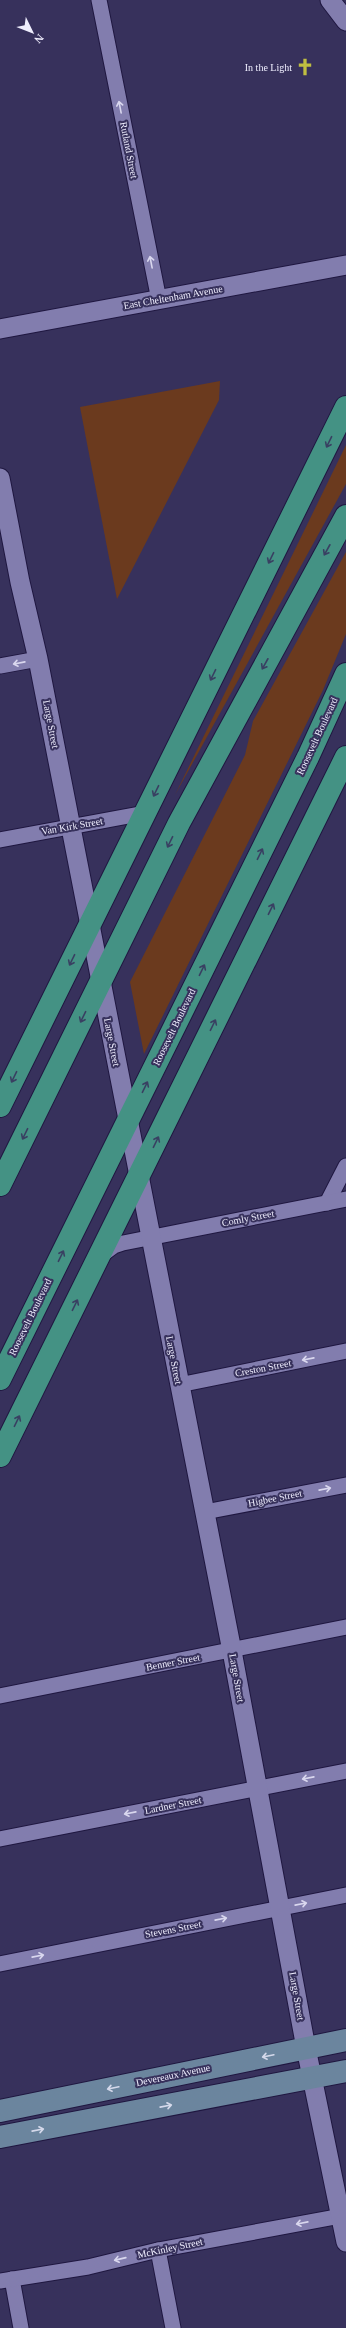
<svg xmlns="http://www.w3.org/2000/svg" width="346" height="2328" viewBox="0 0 346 2328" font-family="'Times New Roman',serif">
	<rect width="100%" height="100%" fill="#37315c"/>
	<!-- green -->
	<g fill="#6b3a1e">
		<polygon points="220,381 219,400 117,599 80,407"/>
		<polygon points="346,445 346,484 175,795"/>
		<polygon points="346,552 346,634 323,690 144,1054 130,982 245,755 253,721"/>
	</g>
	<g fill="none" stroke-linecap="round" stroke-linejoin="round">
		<!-- minor casing -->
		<g stroke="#1f1740" stroke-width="17">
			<g id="minor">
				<polyline points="99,0 159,300"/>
				<polyline points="0,666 38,659"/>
				<polyline points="0,840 145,813"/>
				<polyline points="327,1203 346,1166"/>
				<polyline points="99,1257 114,1246 123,1243 346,1199"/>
				<polyline points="179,1385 346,1351"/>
				<polyline points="205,1512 346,1485"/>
				<polyline points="0,1696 346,1627"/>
				<polyline points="0,1839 346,1771"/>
				<polyline points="0,1964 346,1895"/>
				<polyline points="158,2250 173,2328"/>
				<polyline points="12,2279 21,2328"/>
				<polyline points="0,2281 88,2267 158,2250 341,2216"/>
			</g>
		</g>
		<!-- tertiary casing -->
		<g stroke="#1f1740" stroke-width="21">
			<g id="tertiary">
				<polyline points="330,0 346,21"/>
				<polyline points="0,329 346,265"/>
				<polyline points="0,478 20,582 38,659 232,1651 306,2048 346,2242"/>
			</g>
		</g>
		<!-- secondary casing -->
		<g stroke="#1f1740" stroke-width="24">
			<g id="secondary">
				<polyline points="0,2111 346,2040"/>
				<polyline points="0,2137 346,2071"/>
			</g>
		</g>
		<!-- trunk casing -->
		<g stroke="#1f1740" stroke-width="24">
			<g id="trunk">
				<polyline points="0,1106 346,407"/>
				<polyline points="0,1185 179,823 346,516"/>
				<polyline points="0,1379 308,757 346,674"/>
				<polyline points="0,1456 346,757"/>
			</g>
		</g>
		<!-- minor -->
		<use href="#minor" stroke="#827dae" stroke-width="15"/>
		<!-- tertiary -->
		<use href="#tertiary" stroke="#827dae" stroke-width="19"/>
		<!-- secondary -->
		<use href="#secondary" stroke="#6b859e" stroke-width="22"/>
		<!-- trunk -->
		<use href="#trunk" stroke="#449284" stroke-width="22"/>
	</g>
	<!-- one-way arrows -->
	<defs><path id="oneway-shaft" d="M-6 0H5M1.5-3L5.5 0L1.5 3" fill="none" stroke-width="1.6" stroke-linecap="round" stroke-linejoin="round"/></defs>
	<g stroke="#d9d7ee">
		<use href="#oneway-shaft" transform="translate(120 107) rotate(-101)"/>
		<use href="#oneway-shaft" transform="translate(151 262) rotate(-101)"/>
		<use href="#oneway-shaft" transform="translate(19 663) rotate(169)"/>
		<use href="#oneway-shaft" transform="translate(308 1359) rotate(169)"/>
		<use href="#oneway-shaft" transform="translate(325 1489) rotate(-11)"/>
		<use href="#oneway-shaft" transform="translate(308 1778) rotate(169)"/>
		<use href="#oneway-shaft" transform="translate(130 1813) rotate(169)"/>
		<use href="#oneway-shaft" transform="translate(301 1904) rotate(-11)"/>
		<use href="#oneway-shaft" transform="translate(221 1919) rotate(-11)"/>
		<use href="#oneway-shaft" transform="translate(38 1956) rotate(-11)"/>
		<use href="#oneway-shaft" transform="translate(302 2223) rotate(169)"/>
		<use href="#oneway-shaft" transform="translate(120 2259) rotate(167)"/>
	</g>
	<g stroke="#394062">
		<use href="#oneway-shaft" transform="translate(329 442) rotate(116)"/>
		<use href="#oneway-shaft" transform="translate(327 550) rotate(119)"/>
		<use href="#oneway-shaft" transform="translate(271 558) rotate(116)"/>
		<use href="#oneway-shaft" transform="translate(265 664) rotate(119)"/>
		<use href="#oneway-shaft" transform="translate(213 675) rotate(116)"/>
		<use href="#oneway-shaft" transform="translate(156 791) rotate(116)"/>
		<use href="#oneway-shaft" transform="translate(170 842) rotate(116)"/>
		<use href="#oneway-shaft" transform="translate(260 854) rotate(-64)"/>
		<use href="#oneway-shaft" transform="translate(271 909) rotate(-64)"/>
		<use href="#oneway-shaft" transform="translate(72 960) rotate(116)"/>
		<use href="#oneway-shaft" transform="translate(202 970) rotate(-64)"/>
		<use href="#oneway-shaft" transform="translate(83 1017) rotate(116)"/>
		<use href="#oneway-shaft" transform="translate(213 1025) rotate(-64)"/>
		<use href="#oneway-shaft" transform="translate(14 1077) rotate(116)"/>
		<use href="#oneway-shaft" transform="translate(145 1087) rotate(-64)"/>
		<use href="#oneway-shaft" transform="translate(25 1134) rotate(116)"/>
		<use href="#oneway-shaft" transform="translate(156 1142) rotate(-64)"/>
		<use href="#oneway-shaft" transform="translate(61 1256) rotate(-64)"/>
		<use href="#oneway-shaft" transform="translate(75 1305) rotate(-64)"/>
		<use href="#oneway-shaft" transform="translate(17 1421) rotate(-64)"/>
	</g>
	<g stroke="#d5d9eb">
		<use href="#oneway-shaft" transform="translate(268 2056) rotate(168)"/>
		<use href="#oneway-shaft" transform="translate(113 2088) rotate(168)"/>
		<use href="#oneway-shaft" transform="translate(166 2106) rotate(-11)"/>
		<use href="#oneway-shaft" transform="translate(38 2130) rotate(-11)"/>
	</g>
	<!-- icons -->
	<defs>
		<g id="church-bare" transform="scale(1.38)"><path d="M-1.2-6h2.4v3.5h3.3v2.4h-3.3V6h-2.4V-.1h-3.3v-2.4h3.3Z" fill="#bfbe41" stroke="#37315c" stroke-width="2.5" paint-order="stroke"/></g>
	</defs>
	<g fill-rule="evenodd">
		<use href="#church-bare" x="305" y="67"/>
	</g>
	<g text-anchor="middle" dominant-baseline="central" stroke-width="4" stroke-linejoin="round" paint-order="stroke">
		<!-- poi labels -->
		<g font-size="10" fill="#efeefe" stroke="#37315c" text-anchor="end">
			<text x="292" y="67">In the Light</text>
		</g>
		<!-- street labels -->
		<g font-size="10" fill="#efeefe" stroke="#37315c">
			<text transform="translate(129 150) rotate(79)">Rutland Street</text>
			<text transform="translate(173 297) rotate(-10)">East Cheltenham Avenue</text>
			<text transform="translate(51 724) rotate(79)">Large Street</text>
			<text transform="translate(317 736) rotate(-65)">Roosevelt Boulevard</text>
			<text transform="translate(72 826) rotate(-10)">Van Kirk Street</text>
			<text transform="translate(174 1027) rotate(-64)">Roosevelt Boulevard</text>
			<text transform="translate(112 1042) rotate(79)">Large Street</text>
			<text transform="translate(248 1218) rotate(-11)">Comly Street</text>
			<text transform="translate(30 1317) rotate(-64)">Roosevelt Boulevard</text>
			<text transform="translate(174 1360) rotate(79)">Large Street</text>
			<text transform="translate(263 1368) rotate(-11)">Creston Street</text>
			<text transform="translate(275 1498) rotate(-11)">Higbee Street</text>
			<text transform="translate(173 1662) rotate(-11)">Benner Street</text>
			<text transform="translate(237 1678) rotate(80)">Large Street</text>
			<text transform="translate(173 1805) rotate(-11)">Lardner Street</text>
			<text transform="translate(173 1929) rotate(-11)">Stevens Street</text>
			<text transform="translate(297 1996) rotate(80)">Large Street</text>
			<text transform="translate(173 2075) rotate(-12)">Devereaux Avenue</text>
			<text transform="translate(170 2248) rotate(-12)">McKinley Street</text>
		</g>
	</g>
	<!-- north arrow -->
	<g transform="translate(32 32) rotate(133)" stroke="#37315c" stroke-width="3" paint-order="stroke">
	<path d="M0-3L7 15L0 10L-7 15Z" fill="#efeefe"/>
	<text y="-6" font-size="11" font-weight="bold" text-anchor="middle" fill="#efeefe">N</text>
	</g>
</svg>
